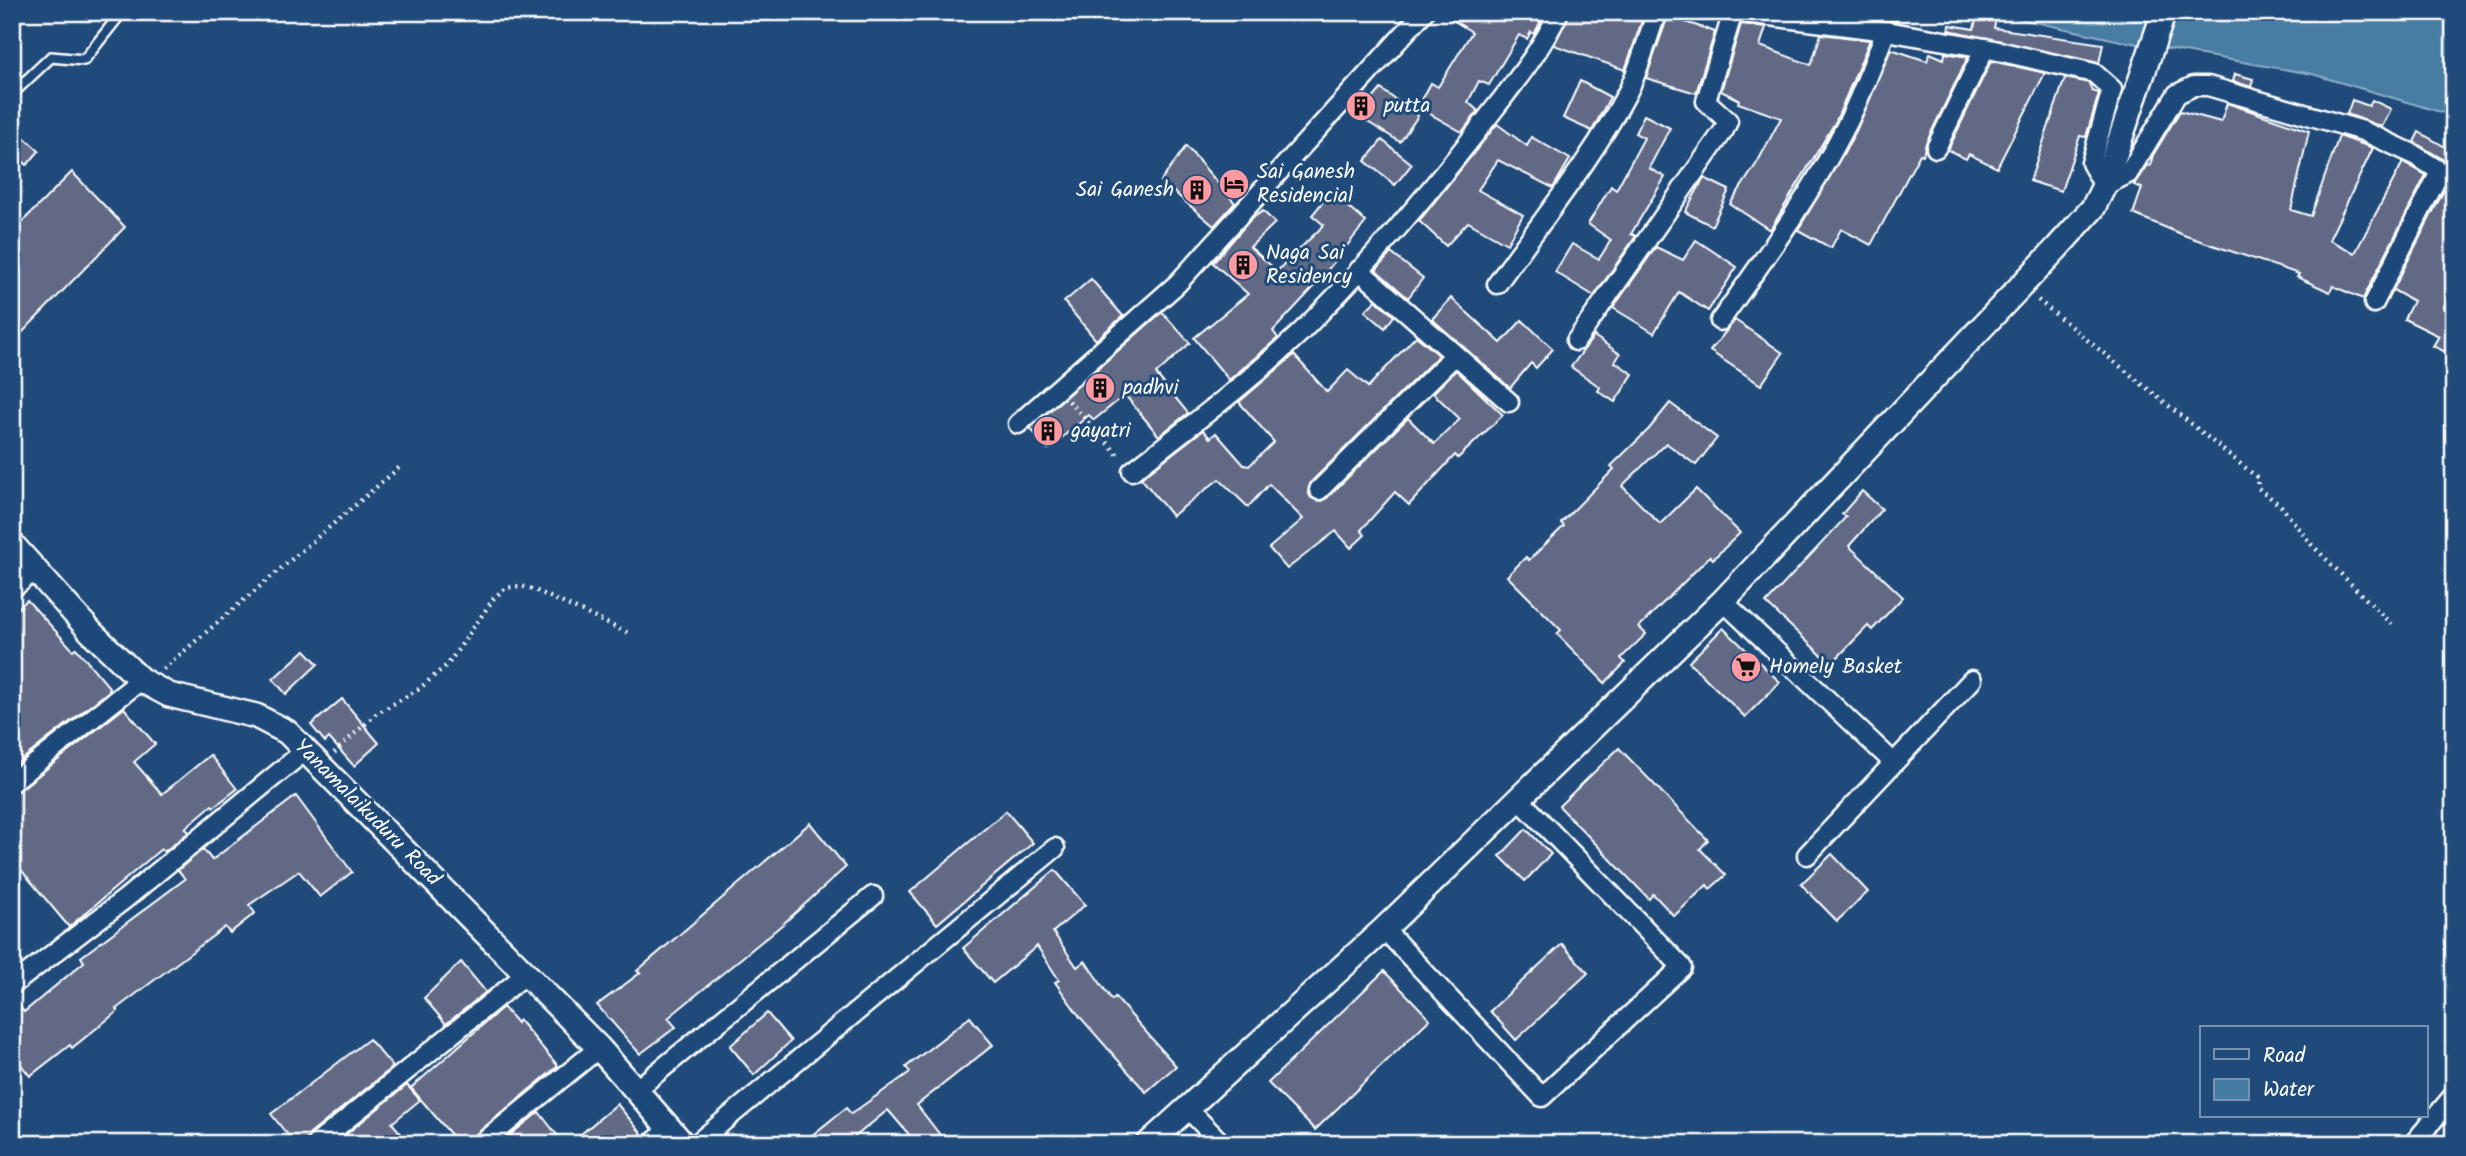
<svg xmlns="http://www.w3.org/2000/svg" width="2466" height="1156" viewBox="0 0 2466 1156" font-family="Kalam,sans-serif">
	<rect width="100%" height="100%" fill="#1f4a7a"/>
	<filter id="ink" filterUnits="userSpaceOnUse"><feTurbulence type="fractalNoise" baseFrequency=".0143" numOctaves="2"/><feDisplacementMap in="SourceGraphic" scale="14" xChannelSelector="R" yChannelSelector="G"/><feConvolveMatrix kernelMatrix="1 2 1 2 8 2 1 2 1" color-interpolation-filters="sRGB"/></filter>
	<g filter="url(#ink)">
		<!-- water -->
		<polygon fill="#467ba3" stroke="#90b0c8" stroke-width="2" points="1989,12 2453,12 2454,116 2312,74 2121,41"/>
		<!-- building -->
		<g fill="#626985" stroke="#fff" stroke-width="2">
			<polygon points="1440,12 1546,12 1534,34 1531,32 1527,39 1519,35 1489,85 1479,81 1468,102 1478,111 1462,132 1418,107 1431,83 1438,87 1472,32"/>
			<polygon points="1570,12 1645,12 1625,70 1554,45"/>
			<polygon points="1829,12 1899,12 1897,21"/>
			<polygon points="1977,15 1996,19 1994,28 2103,44 2099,63 1949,30 1950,25 1974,29"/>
			<polygon points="1668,16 1715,32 1696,93 1646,78"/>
			<polygon points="1741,24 1766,27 1760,46 1811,65 1821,34 1870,40 1836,121 1770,230 1730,204 1757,163 1781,118 1738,103 1739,100 1721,91"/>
			<polygon points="1891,49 1927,61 1930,53 1944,59 1945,53 1968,57 1926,143 1923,155 1920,154 1871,245 1841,229 1831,248 1798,230 1856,131"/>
			<polygon points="1991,61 2045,73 1997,168 1969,154 1966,159 1948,150"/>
			<polygon points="2235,74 2253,79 2251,87 2233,81"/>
			<polygon points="2065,78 2089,83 2092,91 2099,93 2086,137 2080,136 2061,191 2030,181"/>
			<polygon points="1580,81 1610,97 1592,131 1563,118"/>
			<polygon points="1381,89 1418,116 1400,142 1350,111 1365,93 1372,100"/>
			<polygon points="2352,100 2369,106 2372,100 2391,109 2382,127 2347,114"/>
			<polygon points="2227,103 2309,131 2291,210 2311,216 2339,136 2373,148 2329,240 2355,253 2403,162 2426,175 2363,299 2333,286 2330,292 2297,277 2299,274 2186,236 2133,214 2142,188 2134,185 2135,183 2147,165 2150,166 2153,155 2180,111 2221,122"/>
			<polygon points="1644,115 1670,128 1649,168 1665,177 1631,234 1636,236 1594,296 1555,272 1572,244 1599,259 1611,240 1588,224 1611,186 1616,190 1644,138 1635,133"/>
			<polygon points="1497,124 1527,146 1531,137 1570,159 1553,188 1498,160 1478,190 1523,215 1507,244 1468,222 1446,246 1419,221"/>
			<polygon points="12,126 39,151 27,165 12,151"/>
			<polygon points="2419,132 2454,152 2451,164 2414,142"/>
			<polygon points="1382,140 1412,164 1395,185 1365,161"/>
			<polygon points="1186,146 1235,203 1214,226 1161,181"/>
			<polygon points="72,172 125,227 12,343 12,232"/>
			<polygon points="1704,178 1729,190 1712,226 1685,212"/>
			<polygon points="2445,188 2454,191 2454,290 2443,308 2450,311 2454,304 2454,356 2433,346 2439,336 2404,319 2413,301 2393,290"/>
			<polygon points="1331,192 1366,222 1314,287 1273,331 1278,338 1229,380 1194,338 1248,294 1213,263 1250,220 1263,211 1275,223 1250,247 1277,271 1324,225 1312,215"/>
			<polygon points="1696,240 1737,267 1708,311 1679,292 1654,333 1613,308 1656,247 1683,260"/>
			<polygon points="1391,253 1423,278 1408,298 1376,270"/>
			<polygon points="1091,279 1123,316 1096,340 1064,302"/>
			<polygon points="1451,298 1501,343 1522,320 1553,349 1536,368 1531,363 1510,388 1432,319"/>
			<polygon points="1376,300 1394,316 1385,328 1365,311"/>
			<polygon points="1162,312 1190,343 1156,374 1188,413 1159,436 1125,395 1094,420 1089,415 1048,449 1030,428"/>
			<polygon points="1735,320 1783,353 1761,385 1710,351"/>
			<polygon points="1416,336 1439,355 1311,482 1308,492 1311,498 1321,501 1327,498 1408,418 1434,444 1460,419 1433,393 1456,370 1503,415 1458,458 1455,455 1409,505 1395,492 1361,530 1365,535 1351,548 1336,531 1287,569 1269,548 1303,519 1269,484 1248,507 1219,479 1172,516 1141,478 1203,430 1210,438 1216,433 1244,465 1249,466 1274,442 1239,402 1294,355 1327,392 1348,370 1368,387"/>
			<polygon points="1594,336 1620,354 1615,362 1633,374 1615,402 1598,391 1600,387 1571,367"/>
			<polygon points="1670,403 1717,438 1696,465 1666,443 1622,486 1660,524 1696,489 1740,533 1713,559 1710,556 1639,627 1646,634 1621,658 1625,663 1605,683 1557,634 1561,630 1507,576 1526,557 1529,560 1564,526 1561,523 1614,469 1611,466 1649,429"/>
			<polygon points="1862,491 1882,509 1849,546 1903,597 1872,630 1868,626 1831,664 1766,603 1846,517 1842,514"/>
			<polygon points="27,600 73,650 76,648 109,687 109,691 15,765 12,614"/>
			<polygon points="1723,628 1780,682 1745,717 1689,662"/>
			<polygon points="305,650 318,664 286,694 273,679"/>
			<polygon points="342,699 379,743 354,766 329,738 325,742 311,725"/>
			<polygon points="124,708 155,744 134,762 162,794 210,755 237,789 214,807 212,805 185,828 189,832 164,852 161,849 69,927 12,859 12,796"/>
			<polygon points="1619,748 1708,840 1700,849 1726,875 1710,889 1707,885 1674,916 1653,894 1649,899 1559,806"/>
			<polygon points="296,796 352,872 320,897 299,871 249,905 255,913 230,933 225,927 116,1009 118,1011 72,1048 70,1045 30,1076 12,1053 12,998 24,1012 84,962 81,957 185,879 178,870 203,849 212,860"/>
			<polygon points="1006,811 1033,843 937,924 910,892"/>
			<polygon points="810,823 846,867 783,924 668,1018 676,1027 640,1054 597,1005 640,973 637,971"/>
			<polygon points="1526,829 1551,854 1525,881 1500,856"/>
			<polygon points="1832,854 1868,892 1837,921 1801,884"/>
			<polygon points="1055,870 1085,905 1053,932 1077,967 1085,961 1112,1000 1115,997 1176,1066 1146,1092 1080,1017 1055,982 1059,980 1037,946 993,983 963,948"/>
			<polygon points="1562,944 1588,973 1516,1040 1490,1011"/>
			<polygon points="461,962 486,992 446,1024 424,998"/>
			<polygon points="1384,971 1430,1019 1315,1130 1268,1083"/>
			<polygon points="503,1007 517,1023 519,1020 558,1066 464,1144 459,1144 411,1088"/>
			<polygon points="767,1013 791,1041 754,1075 730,1046"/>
			<polygon points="970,1017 993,1045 917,1105 947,1144 917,1144 888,1110 846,1144 801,1144 846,1108 851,1114 910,1072 906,1067"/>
			<polygon points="369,1039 393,1067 309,1135 305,1144 295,1144 271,1114"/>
			<polygon points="407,1085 420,1100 392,1123 410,1144 334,1144"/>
			<polygon points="617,1104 643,1135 632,1144 569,1144"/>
			<polygon points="539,1112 564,1144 517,1144 510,1135"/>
		</g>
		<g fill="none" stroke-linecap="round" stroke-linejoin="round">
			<!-- service casing -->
			<g stroke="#fff" stroke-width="14">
				<polyline id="service" points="12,94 51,57 84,60 122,12"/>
			</g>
			<!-- minor casing -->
			<g stroke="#fff" stroke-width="23">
				<g id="minor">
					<polyline points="1737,12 1886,31 1985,48 2094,73 2112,89 2091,163 2104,186 2128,174 2177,94 2194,86 2208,86 2363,131 2413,154 2454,180"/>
					<polyline points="1936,148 1985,48"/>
					<polyline points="1359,270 1509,402"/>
					<path d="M 1497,284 C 1541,221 1591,161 1627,93 C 1640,69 1647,38 1657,12"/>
					<polyline points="2374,303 2440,172"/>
					<path d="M 1720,321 C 1765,258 1811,195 1846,126 C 1862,95 1873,63 1886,31"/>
					<polyline points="1576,341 1724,130 1728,121 1706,101 1733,12"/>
					<polyline points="1018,424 1177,284 1424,12"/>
					<path d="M 1132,471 C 1189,427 1248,383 1300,333 C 1362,271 1421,203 1475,134 C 1505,94 1538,57 1559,12"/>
					<polyline points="1319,490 1454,356"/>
					<polyline points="12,589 35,570"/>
					<polyline points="1723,601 1893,762"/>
					<polyline points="12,782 141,680"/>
					<polyline points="1807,855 1972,680"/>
					<polyline points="1384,929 1542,1097 1682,967 1519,799"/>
					<polyline points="12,985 125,899 306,750"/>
					<polyline points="637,1089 873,896"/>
					<polyline points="1188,1109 1222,1144"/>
					<polyline points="316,1144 526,974"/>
					<polyline points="481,1144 599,1048"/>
					<polyline points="651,1144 671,1129"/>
					<polyline points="696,1144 1055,848"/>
					<polyline points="2413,1144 2454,1095"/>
				</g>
			</g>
			<!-- tertiary casing -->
			<g stroke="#fff" stroke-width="28">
				<g id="tertiary">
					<polyline points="12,544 91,632 141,680 169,695 256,716 287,732 599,1048 683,1144"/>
					<polyline points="1148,1144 1384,929 1723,601 2055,250 2093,208 2104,186 2164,12"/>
				</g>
			</g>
			<!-- path -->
			<g stroke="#fff" stroke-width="4.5" stroke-dasharray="2 5" stroke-linecap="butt">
				<polyline points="2038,300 2258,478 2257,487 2281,506 2311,544 2393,626"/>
				<polyline points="1069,401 1120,457"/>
				<polyline points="163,669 401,466"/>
				<polyline points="334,753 376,714 419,689 448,664 494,598 505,588 521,586 535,590 630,634"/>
			</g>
			<!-- service -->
			<use href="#service" stroke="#1f4a7a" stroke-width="9"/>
			<!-- minor -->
			<use href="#minor" stroke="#1f4a7a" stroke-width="18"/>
			<!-- tertiary -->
			<use href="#tertiary" stroke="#1f4a7a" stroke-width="23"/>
		</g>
	</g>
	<!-- icons -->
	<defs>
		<g id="building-disc" transform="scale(1.575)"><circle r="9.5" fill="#ff9aa2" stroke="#1f4a7a"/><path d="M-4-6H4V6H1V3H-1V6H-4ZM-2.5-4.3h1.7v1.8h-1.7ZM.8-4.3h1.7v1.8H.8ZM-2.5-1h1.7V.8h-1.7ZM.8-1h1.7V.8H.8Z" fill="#111"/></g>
		<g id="hotel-disc" transform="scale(1.575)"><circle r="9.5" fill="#ff9aa2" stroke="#1f4a7a"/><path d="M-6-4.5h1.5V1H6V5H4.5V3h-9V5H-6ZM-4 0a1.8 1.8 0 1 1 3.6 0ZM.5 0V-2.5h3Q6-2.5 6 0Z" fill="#111"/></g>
		<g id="supermarket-disc" transform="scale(1.575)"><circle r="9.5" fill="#ff9aa2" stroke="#1f4a7a"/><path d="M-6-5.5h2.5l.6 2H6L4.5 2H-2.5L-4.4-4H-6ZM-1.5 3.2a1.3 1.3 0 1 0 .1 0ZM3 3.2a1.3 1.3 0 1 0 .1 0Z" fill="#111"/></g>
	</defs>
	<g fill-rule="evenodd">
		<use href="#building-disc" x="1361" y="106"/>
		<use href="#hotel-disc" x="1234" y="184"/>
		<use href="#building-disc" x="1197" y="190"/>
		<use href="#building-disc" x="1243" y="265"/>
		<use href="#building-disc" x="1100" y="388"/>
		<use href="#building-disc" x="1048" y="431"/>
		<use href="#supermarket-disc" x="1746" y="667"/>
	</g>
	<g text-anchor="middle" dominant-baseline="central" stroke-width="6" stroke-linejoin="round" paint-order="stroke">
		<!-- poi labels -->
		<g font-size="21" fill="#fff" stroke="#1f4a7a" text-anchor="start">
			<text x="1384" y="106">putta</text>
			<text x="1257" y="172">Sai Ganesh<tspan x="1257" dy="24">Residencial</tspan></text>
			<text x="1174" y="190" text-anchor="end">Sai Ganesh</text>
			<text x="1266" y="253">Naga Sai<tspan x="1266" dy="24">Residency</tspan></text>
			<text x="1123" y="388">padhvi</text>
			<text x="1071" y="431">gayatri</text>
			<text x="1769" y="667">Homely Basket</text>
		</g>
		<!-- street labels -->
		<g font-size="21" fill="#fff" stroke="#1f4a7a">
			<text transform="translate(367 813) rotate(45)">Yanamalaikuduru Road</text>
		</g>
	</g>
	<!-- margin -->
	<rect width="2466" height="1156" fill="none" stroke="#1f4a7a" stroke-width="42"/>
	<rect x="21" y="21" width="2424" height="1114" fill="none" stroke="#fff" stroke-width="2.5" filter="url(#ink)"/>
	<!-- legend -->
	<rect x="2200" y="1026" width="228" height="91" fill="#1f4a7a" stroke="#7992af" stroke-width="2"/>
	<rect x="2214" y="1049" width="35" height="10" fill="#1f4a7a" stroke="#7992af" stroke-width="2"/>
	<text x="2263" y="1062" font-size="21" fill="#ffffff">Road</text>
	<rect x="2214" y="1079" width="35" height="21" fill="#467ba3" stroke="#7992af" stroke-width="2"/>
	<text x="2263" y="1096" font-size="21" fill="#ffffff">Water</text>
</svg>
